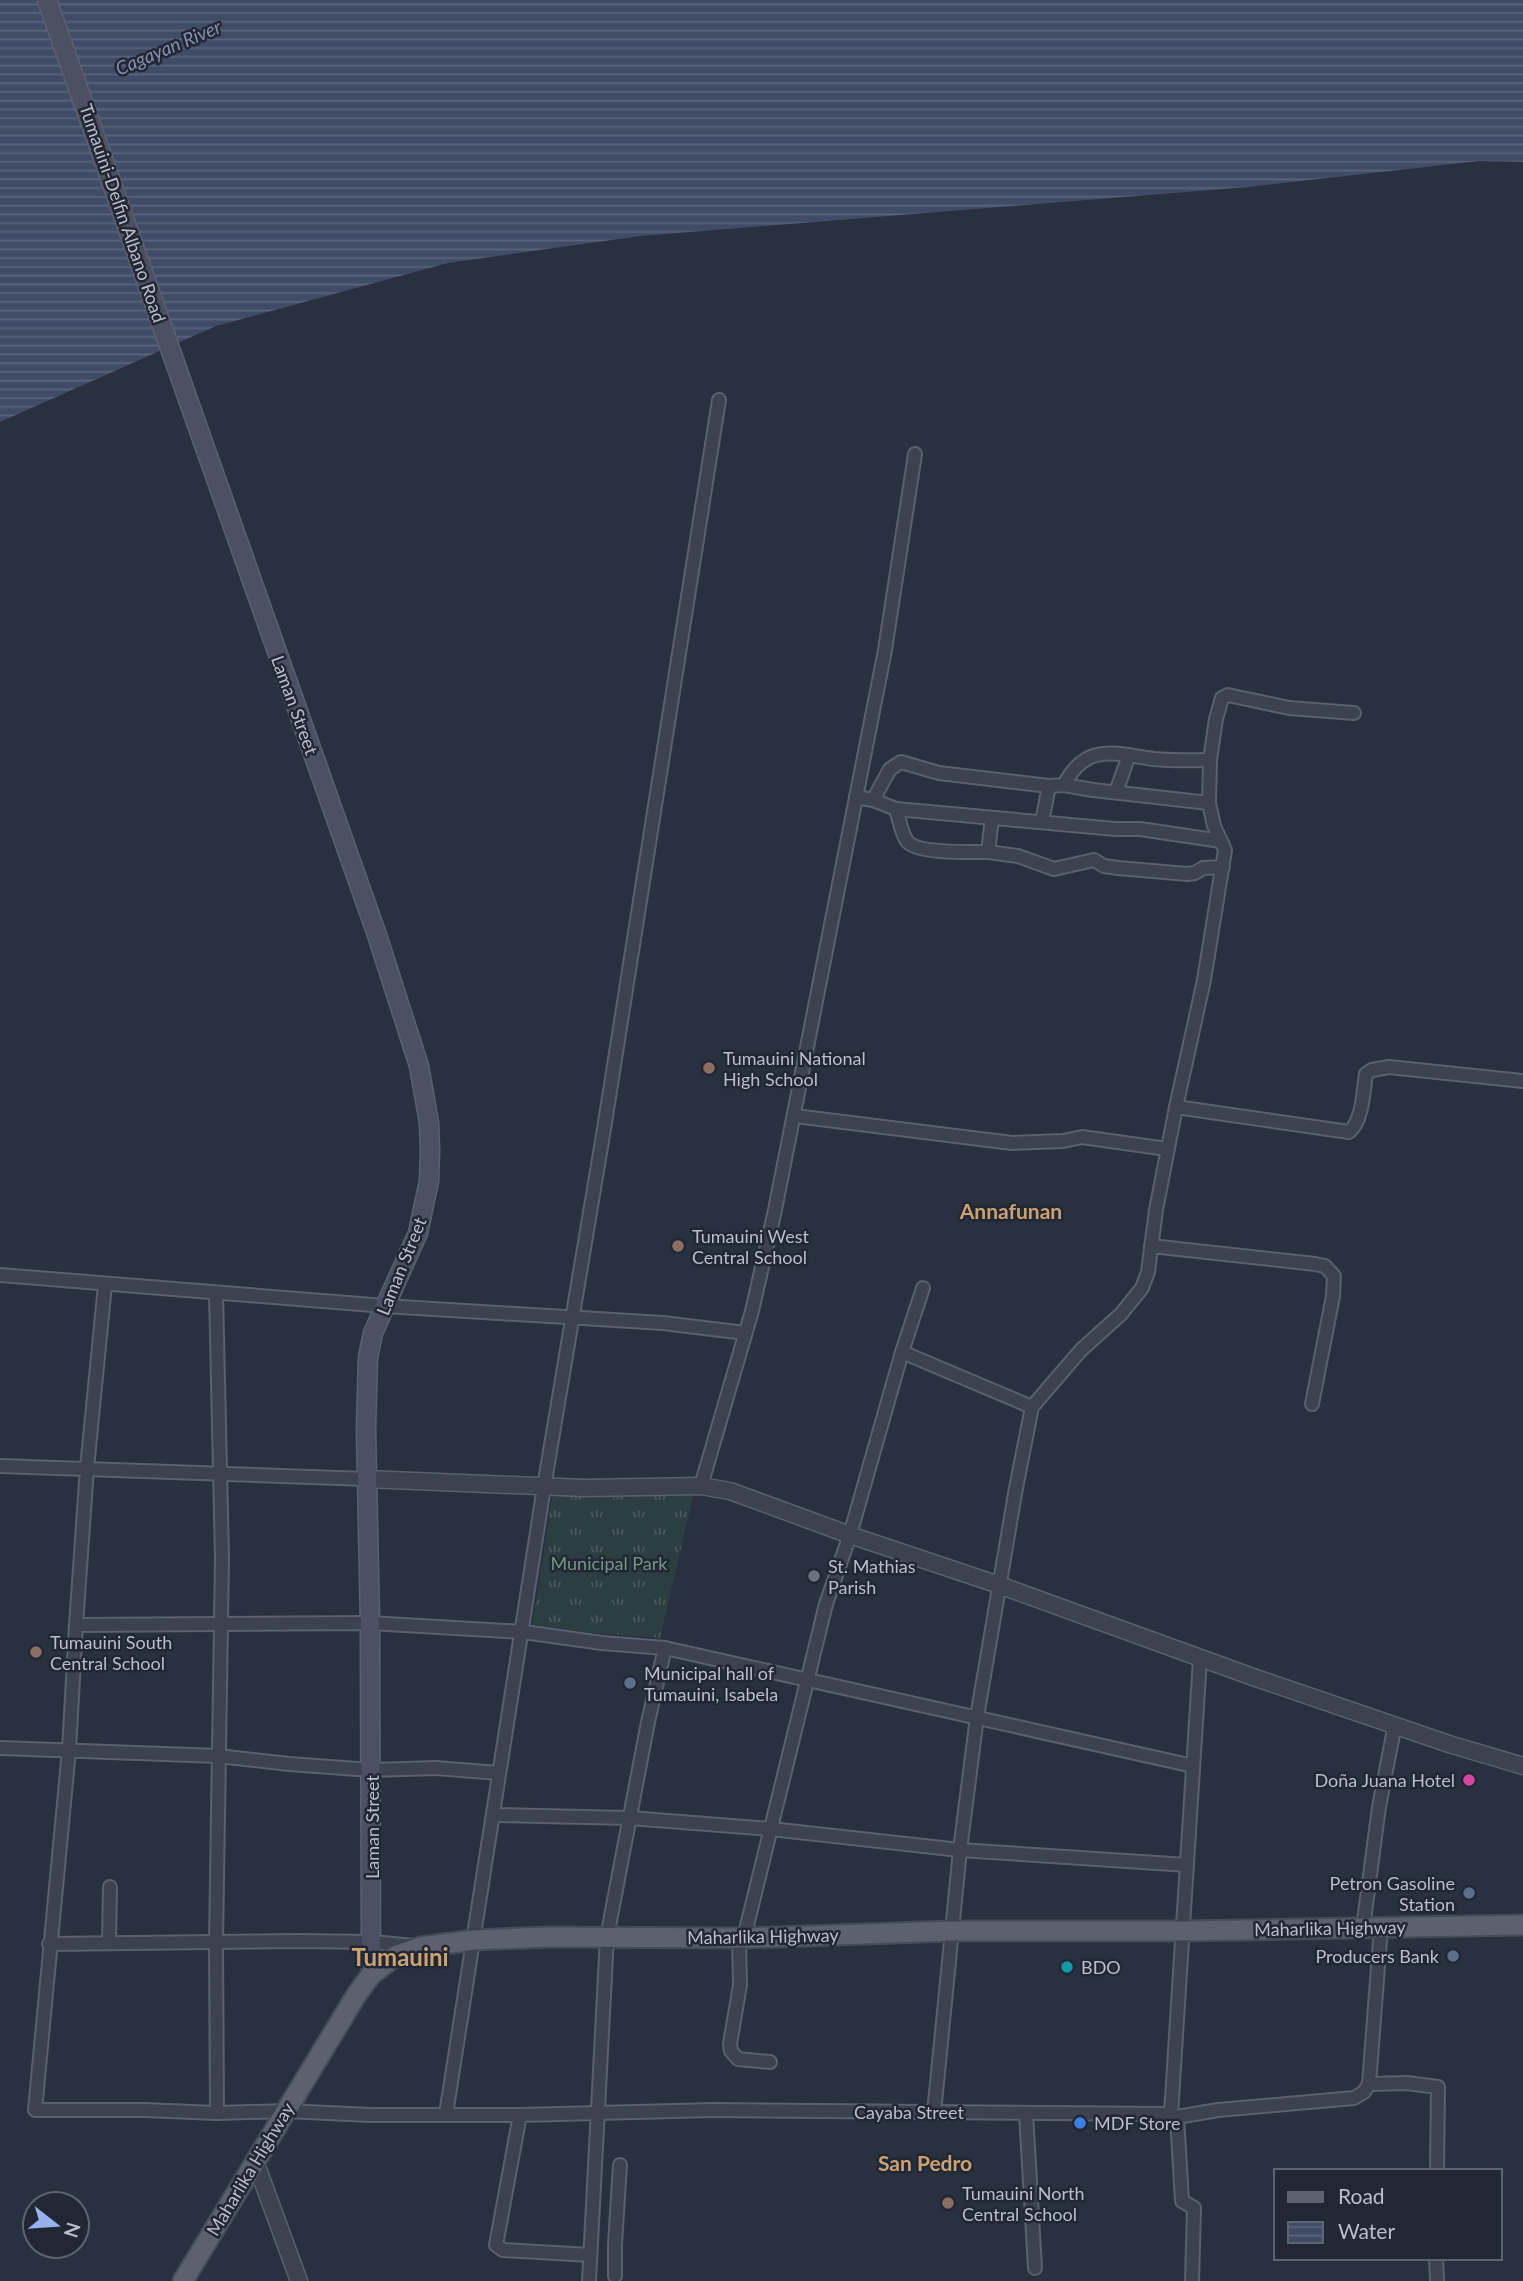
<svg xmlns="http://www.w3.org/2000/svg" width="1523" height="2281" viewBox="0 0 1523 2281" font-family="Lato,sans-serif">
	<defs>
		<pattern id="grass-tufts" width="24" height="20" patternUnits="userSpaceOnUse" patternTransform="scale(1.75)"><rect width="24" height="20" fill="#2c3e41"/><path d="M3 7l-1-3M5 7V3M7 7l1-3M15 17l-1-3M17 17v-4M19 17l1-3" fill="none" stroke="#48585b"/></pattern>
		<pattern id="water-rules" width="6" height="5" patternUnits="userSpaceOnUse" patternTransform="scale(1.75)"><rect width="6" height="5" fill="#404c67"/><path d="M0 2.5h6" fill="none" stroke="#5a647b"/></pattern>
	</defs>
	<rect width="100%" height="100%" fill="#29303f"/>
	<!-- grass -->
	<polygon fill="url(#grass-tufts)" points="553,1491 694,1492 660,1638 532,1628"/>
	<!-- water -->
	<polygon fill="url(#water-rules)" points="0,0 1523,0 1523,162 1479,161 1248,187 640,236 448,263 216,326 0,422"/>
	<g fill="none" stroke-linecap="round" stroke-linejoin="round">
		<!-- minor casing -->
		<g stroke="#5a606d" stroke-width="16">
			<g id="minor">
				<path d="M 1064,785 C 1086,742 1115,754 1154,759 C 1173,761 1191,760 1210,760"/>
				<polyline points="1116,792 1129,755"/>
				<polyline points="856,797 873,800 896,809 1115,829 1140,829 1221,841"/>
				<polyline points="873,800 890,769 901,762 939,773 1049,786 1064,785 1093,790 1209,803"/>
				<path d="M 896,809 C 899,818 901,833 907,841 C 916,854 971,852 988,852 L 992,818"/>
				<polyline points="1042,822 1049,786"/>
				<polyline points="988,852 1018,856 1054,869 1094,860 1104,866 1118,868 1187,874 1195,873 1203,868 1223,867"/>
				<polyline points="1176,1107 1204,980 1225,850 1214,826 1209,803 1210,760 1216,719 1222,698 1228,695 1289,708 1354,713"/>
				<polyline points="795,1116 1012,1143 1063,1141 1082,1137 1167,1149"/>
				<polyline points="1151,1246 1315,1264 1325,1266 1334,1276 1333,1296 1312,1404"/>
				<polyline points="0,1275 385,1306 663,1323 745,1333"/>
				<polyline points="216,1293 222,1558 216,1942 217,2113"/>
				<polyline points="902,1352 1032,1407"/>
				<polyline points="0,1466 367,1479"/>
				<polyline points="701,1486 752,1311 775,1210 885,650 915,454"/>
				<polyline points="76,1625 87,1468 105,1285"/>
				<polyline points="0,1748 218,1756 289,1764 371,1770 436,1768 498,1773"/>
				<polyline points="1193,1766 665,1648 602,1643 523,1632 370,1623 76,1625 69,1750 35,2110 144,2110 217,2113 286,2111 370,2115 520,2115 713,2110 1171,2114 1177,2117 1218,2110 1354,2098 1364,2092 1369,2084 1381,1928"/>
				<polyline points="494,1815 630,1818 771,1829 960,1850 1187,1865"/>
				<polyline points="1363,1928 1379,1807 1395,1724"/>
				<polyline points="739,1938 740,1985 730,2044 731,2051 738,2059 770,2062"/>
				<polyline points="744,1938 826,1604 850,1535 902,1352 923,1288"/>
				<polyline points="109,1943 110,1887"/>
				<polyline points="49,1944 300,1941 372,1942 414,1946"/>
				<polyline points="1369,2084 1407,2083 1438,2087 1437,2171"/>
				<path d="M 934,2113 L 960,1850 L 977,1717 L 1016,1488 L 1032,1407 L 1081,1350 L 1121,1314 L 1142,1288 L 1148,1272 L 1156,1210 L 1176,1107 L 1349,1132 C 1363,1120 1363,1092 1366,1074 L 1372,1070 L 1389,1067 L 1523,1081"/>
				<polyline points="1026,2113 1035,2268"/>
				<polyline points="446,2114 544,1487 604,1129 719,400"/>
				<polyline points="1171,2114 1200,1659"/>
				<polyline points="520,2115 496,2245 503,2250 590,2255"/>
				<polyline points="1177,2117 1182,2201 1194,2208 1192,2281"/>
				<polyline points="1436,2258 1437,2281"/>
				<polyline points="615,2276 615,2244 620,2165"/>
				<polyline points="589,2281 607,1937 648,1722 665,1648"/>
			</g>
		</g>
		<!-- tertiary casing -->
		<g stroke="#5a606d" stroke-width="19">
			<g id="tertiary">
				<polyline points="367,1479 584,1488 701,1486 730,1491 850,1535 999,1585 1253,1677 1449,1744 1523,1766"/>
				<polyline points="255,2161 299,2281"/>
			</g>
		</g>
		<!-- secondary casing -->
		<g stroke="#5a606d" stroke-width="21">
			<polyline id="secondary" points="47,0 377,935 419,1066 429,1123 430,1151 429,1181 418,1233 373,1333 368,1357 366,1429 370,1623 371,1975"/>
		</g>
		<!-- primary casing -->
		<g stroke="#464b59" stroke-width="23">
			<polyline id="primary" points="183,2281 357,1994 371,1975 397,1955 421,1947 474,1940 548,1937 744,1938 952,1931 1182,1931 1523,1925"/>
		</g>
		<!-- minor -->
		<use href="#minor" stroke="#3c424f" stroke-width="12"/>
		<!-- tertiary -->
		<use href="#tertiary" stroke="#3c424f" stroke-width="16"/>
		<!-- secondary -->
		<use href="#secondary" stroke="#4b5162" stroke-width="18"/>
		<!-- primary -->
		<use href="#primary" stroke="#5b616f" stroke-width="19"/>
	</g>
	<!-- markers -->
	<g fill="#8d6e63" stroke="#212735" stroke-width="2.5">
		<circle cx="709" cy="1068" r="7"/>
		<circle cx="678" cy="1246" r="7"/>
		<circle cx="36" cy="1652" r="7"/>
		<circle cx="948" cy="2203" r="7"/>
	</g>
	<circle fill="#6b7280" stroke="#212735" stroke-width="2.5" cx="814" cy="1576" r="7"/>
	<g fill="#5c6f8a" stroke="#212735" stroke-width="2.5">
		<circle cx="630" cy="1683" r="7"/>
		<circle cx="1469" cy="1893" r="7"/>
		<circle cx="1453" cy="1956" r="7"/>
	</g>
	<circle fill="#d1479c" stroke="#212735" stroke-width="2.5" cx="1469" cy="1780" r="7"/>
	<circle fill="#0f9aa8" stroke="#212735" stroke-width="2.5" cx="1067" cy="1967" r="7"/>
	<circle fill="#3f7fe0" stroke="#212735" stroke-width="2.5" cx="1080" cy="2123" r="7"/>
	<g text-anchor="middle" dominant-baseline="central" stroke-width="5" stroke-linejoin="round" paint-order="stroke">
		<!-- street labels -->
		<g font-size="18" fill="#b9beca" stroke="#212735">
			<text transform="translate(123 213) rotate(71)">Tumauini-Delfin Albano Road</text>
			<text transform="translate(295 705) rotate(70)">Laman Street</text>
			<text transform="translate(401 1266) rotate(-68)">Laman Street</text>
			<text transform="translate(372 1827) rotate(-90)">Laman Street</text>
			<text transform="translate(1330 1928) rotate(-1)">Maharlika Highway</text>
			<text transform="translate(763 1936) rotate(-1)">Maharlika Highway</text>
			<text x="909" y="2112">Cayaba Street</text>
			<text transform="translate(250 2169) rotate(-59)">Maharlika Highway</text>
		</g>
		<!-- poi labels -->
		<g font-size="18" fill="#b9beca" stroke="#212735" text-anchor="start">
			<text x="723" y="1058">Tumauini National<tspan x="723" dy="21">High School</tspan></text>
			<text x="692" y="1236">Tumauini West<tspan x="692" dy="21">Central School</tspan></text>
			<text x="828" y="1566">St. Mathias<tspan x="828" dy="21">Parish</tspan></text>
			<text x="50" y="1642">Tumauini South<tspan x="50" dy="21">Central School</tspan></text>
			<text x="644" y="1673">Municipal hall of<tspan x="644" dy="21">Tumauini, Isabela</tspan></text>
			<text x="1455" y="1780" text-anchor="end">Doña Juana Hotel</text>
			<text x="1455" y="1883" text-anchor="end">Petron Gasoline<tspan x="1455" dy="21">Station</tspan></text>
			<text x="1439" y="1956" text-anchor="end">Producers Bank</text>
			<text x="1081" y="1967">BDO</text>
			<text x="1094" y="2123">MDF Store</text>
			<text x="962" y="2193">Tumauini North<tspan x="962" dy="21">Central School</tspan></text>
		</g>
		<!-- park labels -->
		<g font-size="18" fill="#73987f" stroke="#212735">
			<text x="609" y="1563">Municipal Park</text>
		</g>
		<!-- water labels -->
		<g font-size="19" font-style="italic" fill="#8491ae" stroke="#212735">
			<text transform="translate(168 47) rotate(-23)">Cagayan River</text>
		</g>
		<!-- quarter labels -->
		<g font-size="21" font-weight="bold" fill="#cca271" stroke="#212735">
			<text x="1011" y="1210">Annafunan</text>
			<text x="925" y="2162">San Pedro</text>
		</g>
		<!-- district labels -->
		<g font-size="24" font-weight="bold" fill="#cca271" stroke="#212735">
			<text x="400" y="1956">Tumauini</text>
		</g>
	</g>
	<!-- legend -->
	<rect x="1274" y="2169" width="228" height="91" fill="#212735" stroke="#5e6371" stroke-width="2"/>
	<rect x="1288" y="2192" width="35" height="10" fill="#5b616f" stroke="#5e6371" stroke-width="2"/>
	<text x="1338" y="2204" font-size="21" fill="#b9beca">Road</text>
	<rect x="1288" y="2222" width="35" height="21" fill="url(#water-rules)" stroke="#5e6371" stroke-width="2"/>
	<text x="1338" y="2239" font-size="21" fill="#b9beca">Water</text>
	<!-- north arrow -->
	<g transform="translate(56 2225) rotate(107)"><circle r="33" fill="#212735" stroke="#5e6371" stroke-width="2"/>
	<path d="M0-5L12 26L0 18L-12 26Z" fill="#99b1ef"/>
	<text y="-10" font-size="19" font-weight="bold" text-anchor="middle" fill="#b9beca">N</text>
	</g>
</svg>
